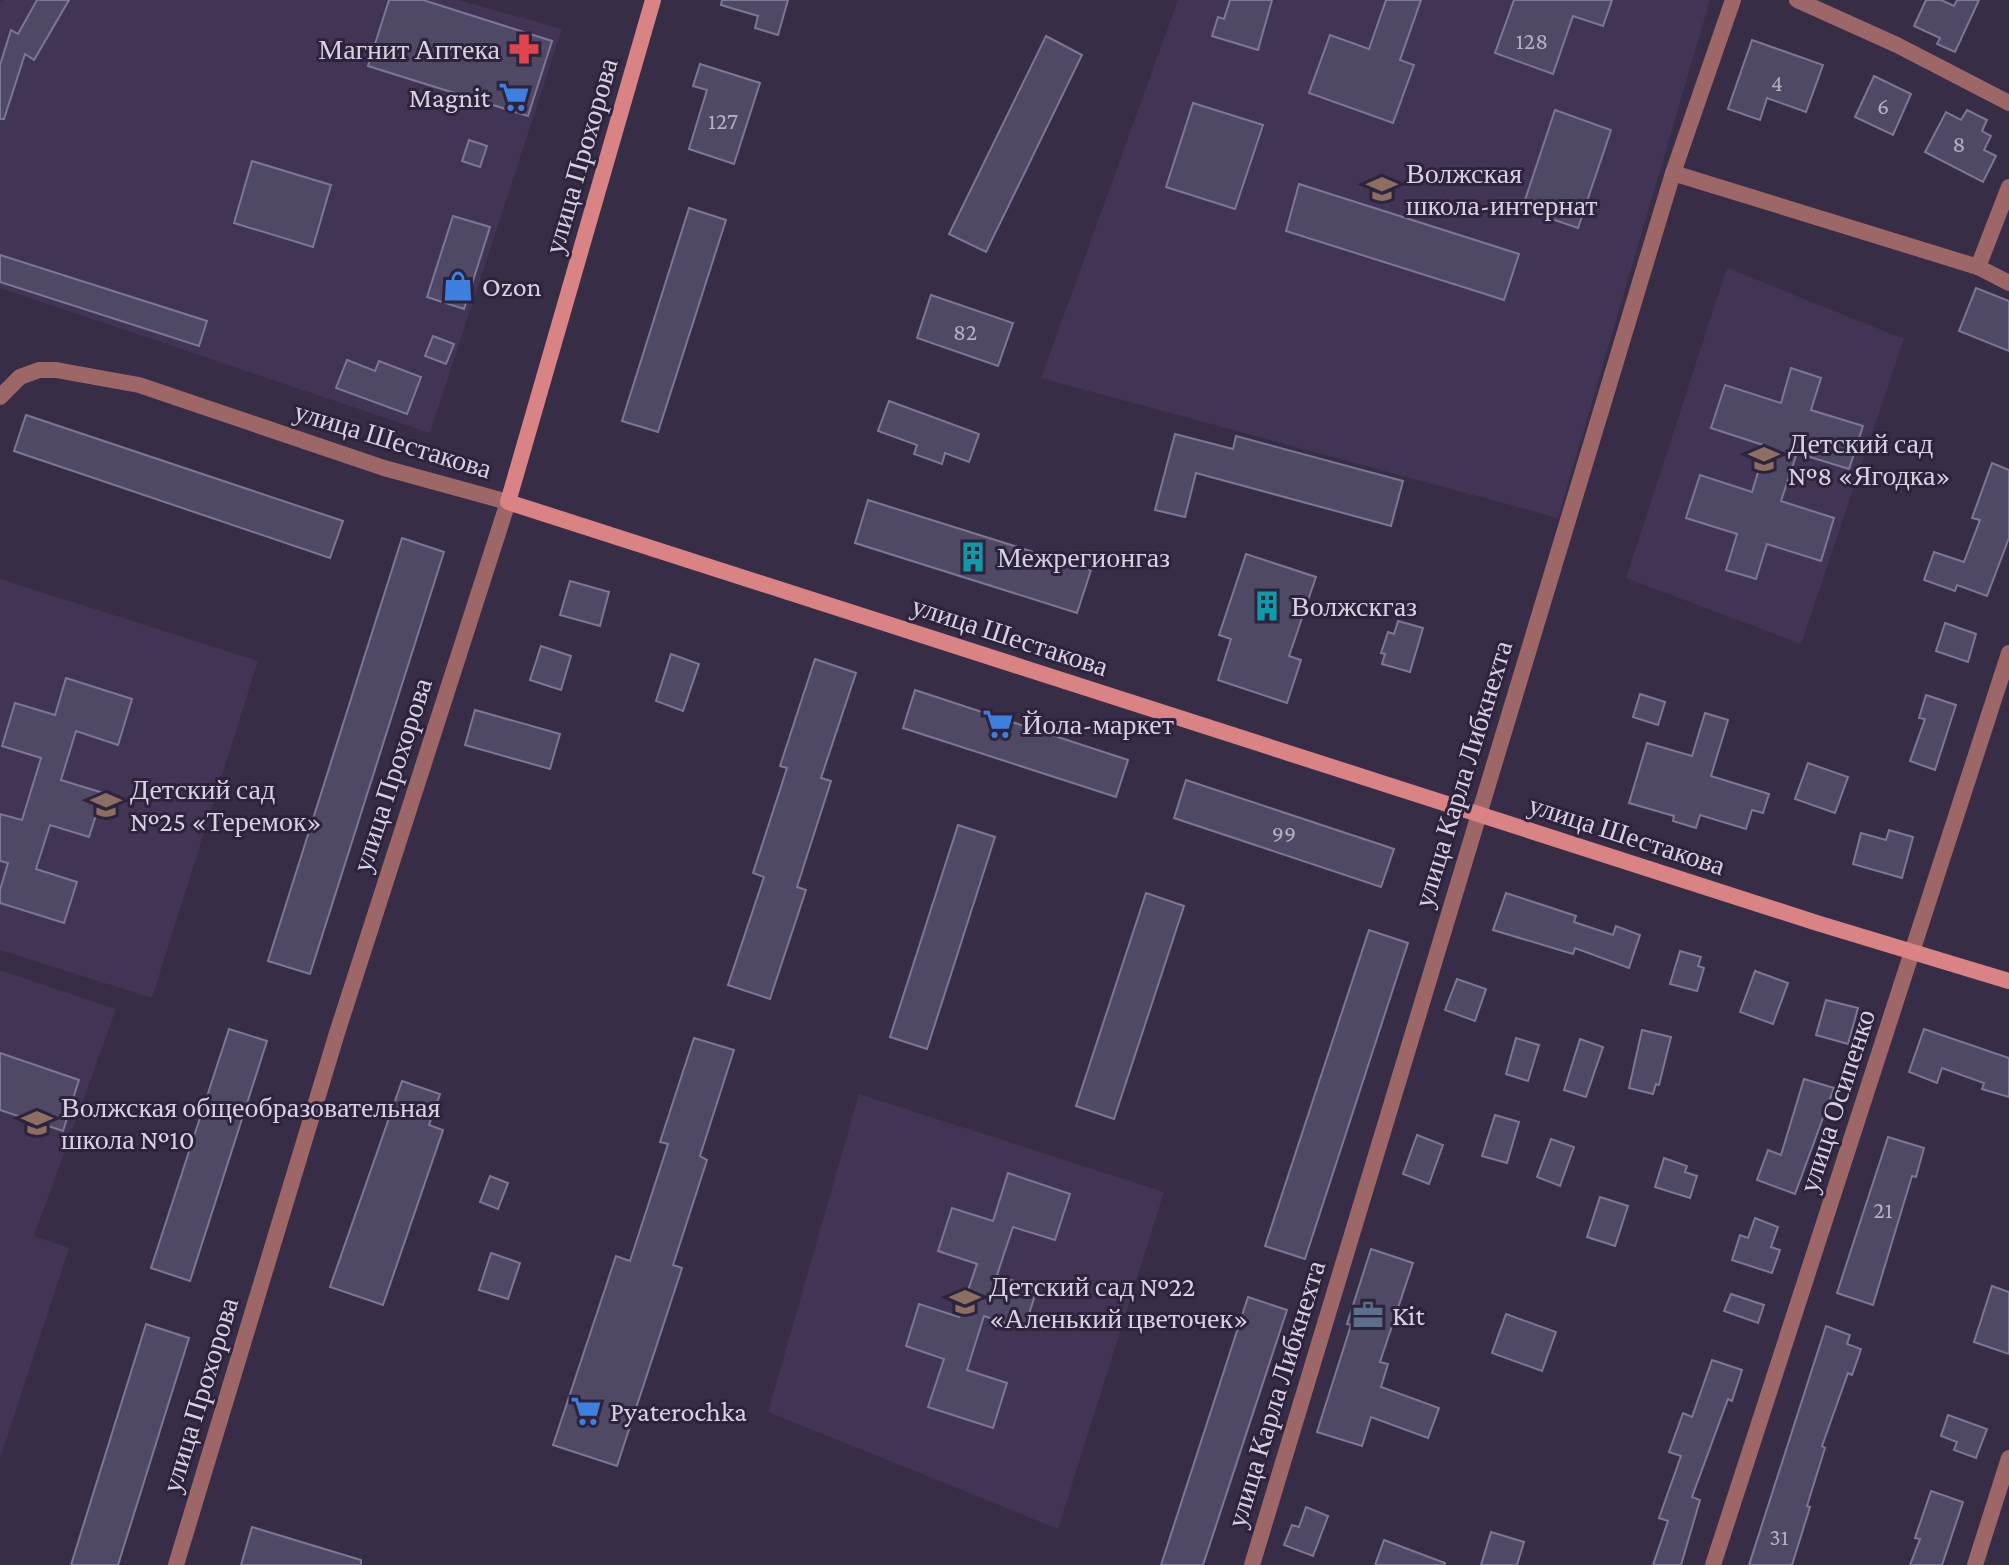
<svg xmlns="http://www.w3.org/2000/svg" width="2009" height="1565" viewBox="0 0 2009 1565" font-family="'Crimson Pro',serif">
	<rect width="100%" height="100%" fill="#382d47"/>
	<!-- built -->
	<g fill="#423454">
		<polygon points="3,0 458,0 562,29 430,433 0,288 0,2"/>
		<polygon points="1178,0 1710,0 1558,518 1041,378"/>
		<polygon points="1727,268 1904,339 1801,644 1626,578"/>
		<polygon points="0,579 258,661 152,998 0,950"/>
		<polygon points="0,970 116,1009 34,1236 69,1248 0,1459"/>
		<polygon points="859,1094 1164,1192 1058,1529 768,1412"/>
	</g>
	<!-- building -->
	<g fill="#4f4966" stroke="#7d7796" stroke-width="2">
		<polygon points="37,0 69,0 34,60 25,54 4,119 0,119 0,65 11,30 18,34"/>
		<polygon points="389,0 423,0 552,41 528,116 368,66"/>
		<polygon points="722,0 788,0 778,35 755,28 758,16 721,5"/>
		<polygon points="1230,0 1272,0 1258,50 1212,36 1218,17 1224,19"/>
		<polygon points="1386,0 1421,0 1400,60 1414,65 1393,123 1309,93 1330,35 1369,49"/>
		<polygon points="1514,0 1612,0 1603,26 1573,16 1553,74 1495,53"/>
		<polygon points="1926,0 1941,0 1954,6 1957,0 1979,0 1955,52 1937,44 1940,38 1914,26"/>
		<polygon points="1046,36 1082,55 986,252 949,234"/>
		<polygon points="1752,40 1823,65 1806,112 1767,98 1760,120 1728,109"/>
		<polygon points="700,64 760,83 734,164 689,149 707,90 693,86"/>
		<polygon points="1874,76 1911,94 1893,135 1855,117"/>
		<polygon points="1193,103 1263,125 1235,209 1166,187"/>
		<polygon points="1555,110 1611,130 1578,228 1522,209"/>
		<polygon points="1967,110 1987,120 1982,131 1991,136 1984,150 1996,156 1983,182 1925,152 1946,112 1961,120"/>
		<polygon points="469,140 487,146 480,167 462,161"/>
		<polygon points="252,161 331,185 313,247 234,223"/>
		<polygon points="1299,184 1519,254 1504,300 1286,231"/>
		<polygon points="689,208 726,220 658,432 622,421"/>
		<polygon points="453,216 490,227 464,309 427,297"/>
		<polygon points="0,255 207,321 199,346 0,282"/>
		<polygon points="1976,288 2009,301 2009,351 1959,331"/>
		<polygon points="931,295 1013,323 998,366 917,338"/>
		<polygon points="433,336 454,344 446,364 425,356"/>
		<polygon points="347,360 375,371 379,361 421,377 407,414 336,388"/>
		<polygon points="1791,368 1821,378 1811,410 1863,426 1849,469 1797,453 1781,501 1834,518 1821,561 1767,544 1756,579 1726,570 1737,534 1686,518 1700,475 1752,492 1766,446 1711,428 1725,385 1781,403"/>
		<polygon points="889,401 979,434 969,462 945,453 942,464 914,454 917,445 878,431"/>
		<polygon points="26,415 343,521 330,558 14,451"/>
		<polygon points="1175,434 1233,449 1236,436 1403,481 1391,526 1196,473 1185,517 1155,510"/>
		<polygon points="1992,463 2009,470 2009,538 1987,596 1957,585 1955,591 1924,580 1934,552 1964,562 1980,520 1972,518"/>
		<polygon points="868,500 1091,570 1077,613 855,543"/>
		<polygon points="402,538 444,552 310,974 268,961"/>
		<polygon points="1246,554 1316,577 1289,656 1301,660 1287,703 1218,680 1231,639 1219,635"/>
		<polygon points="570,581 609,592 600,626 560,615"/>
		<polygon points="1398,621 1423,628 1410,672 1382,664 1385,654 1381,653 1388,632 1394,634"/>
		<polygon points="1945,623 1976,634 1968,662 1936,651"/>
		<polygon points="541,646 571,656 561,690 530,680"/>
		<polygon points="671,654 699,664 683,711 656,701"/>
		<polygon points="815,659 856,673 821,778 831,781 797,887 806,890 770,999 728,985 764,877 753,873 787,768 780,766"/>
		<polygon points="66,678 132,699 118,745 76,731 61,780 103,793 89,837 50,825 36,869 77,882 64,923 0,903 0,890 8,863 0,861 0,814 22,820 41,758 2,746 15,703 55,715"/>
		<polygon points="915,690 1128,760 1116,797 903,728"/>
		<polygon points="1640,694 1665,702 1658,725 1633,717"/>
		<polygon points="1926,695 1956,705 1935,770 1910,761 1925,719 1919,718"/>
		<polygon points="475,710 560,734 550,769 465,745"/>
		<polygon points="1705,713 1728,720 1711,776 1769,794 1763,813 1752,810 1746,829 1700,815 1696,828 1673,821 1674,816 1629,803 1647,743 1692,756"/>
		<polygon points="1808,763 1848,777 1835,813 1795,799"/>
		<polygon points="1186,780 1394,849 1381,887 1174,818"/>
		<polygon points="958,825 995,837 927,1049 890,1037"/>
		<polygon points="1889,830 1913,837 1902,878 1853,864 1861,833 1886,840"/>
		<polygon points="1146,893 1184,906 1114,1119 1076,1106"/>
		<polygon points="1506,893 1576,916 1574,922 1613,935 1616,926 1640,935 1629,968 1575,948 1573,954 1493,930"/>
		<polygon points="1369,930 1408,943 1305,1259 1265,1246"/>
		<polygon points="1680,951 1701,957 1698,966 1704,968 1697,991 1670,984"/>
		<polygon points="1755,971 1788,983 1773,1024 1740,1012"/>
		<polygon points="1457,979 1486,989 1475,1021 1445,1010"/>
		<polygon points="1826,1000 1858,1008 1848,1044 1816,1035"/>
		<polygon points="229,1029 267,1041 190,1281 151,1268"/>
		<polygon points="1924,1029 2009,1058 2009,1097 1982,1089 1984,1083 1942,1068 1937,1083 1909,1072"/>
		<polygon points="1642,1030 1671,1037 1659,1085 1656,1084 1653,1094 1629,1088"/>
		<polygon points="694,1038 734,1050 700,1156 707,1160 673,1265 682,1268 617,1466 553,1445 616,1256 630,1261 668,1144 660,1142"/>
		<polygon points="1516,1038 1539,1045 1528,1081 1506,1074"/>
		<polygon points="1580,1039 1603,1047 1586,1097 1564,1090"/>
		<polygon points="0,1053 79,1080 63,1131 0,1110"/>
		<polygon points="1804,1079 1834,1088 1795,1194 1757,1180 1768,1150 1781,1155"/>
		<polygon points="402,1081 440,1094 429,1125 443,1130 383,1305 330,1287"/>
		<polygon points="1495,1115 1519,1122 1507,1163 1482,1156"/>
		<polygon points="1417,1135 1443,1145 1429,1184 1403,1174"/>
		<polygon points="1888,1137 1924,1148 1916,1177 1912,1176 1873,1305 1837,1293"/>
		<polygon points="1551,1139 1574,1147 1560,1186 1537,1177"/>
		<polygon points="1664,1158 1687,1166 1685,1172 1697,1176 1690,1198 1655,1187"/>
		<polygon points="1008,1173 1070,1194 1055,1240 1013,1227 997,1275 1037,1289 1024,1329 984,1316 967,1370 1007,1383 993,1428 928,1407 944,1359 906,1346 919,1304 959,1317 977,1264 938,1251 952,1208 993,1221"/>
		<polygon points="490,1176 508,1183 498,1209 480,1202"/>
		<polygon points="1600,1197 1628,1206 1615,1246 1587,1237"/>
		<polygon points="1755,1218 1778,1227 1771,1247 1780,1250 1772,1273 1732,1260 1740,1235 1748,1238"/>
		<polygon points="1371,1249 1413,1263 1380,1362 1388,1364 1381,1387 1439,1408 1428,1438 1371,1417 1362,1446 1317,1432 1351,1325 1347,1324"/>
		<polygon points="491,1253 520,1263 508,1299 479,1290"/>
		<polygon points="1992,1286 2009,1292 2009,1354 1974,1342"/>
		<polygon points="1731,1294 1764,1305 1758,1323 1724,1311"/>
		<polygon points="1248,1297 1287,1310 1203,1565 1161,1565"/>
		<polygon points="1506,1314 1556,1332 1542,1371 1492,1353"/>
		<polygon points="146,1324 189,1338 118,1565 71,1565"/>
		<polygon points="1826,1326 1850,1335 1847,1344 1861,1349 1852,1375 1848,1373 1822,1446 1825,1448 1807,1506 1810,1507 1792,1565 1749,1565"/>
		<polygon points="1712,1360 1742,1370 1732,1401 1728,1399 1692,1497 1700,1500 1681,1565 1653,1565 1668,1521 1659,1518 1681,1456 1669,1452 1683,1413 1692,1417"/>
		<polygon points="1948,1415 1987,1429 1976,1458 1954,1450 1957,1442 1941,1436"/>
		<polygon points="1931,1491 1963,1502 1942,1565 1910,1565 1920,1539 1915,1538"/>
		<polygon points="1306,1507 1328,1516 1313,1556 1284,1545 1292,1525 1299,1527"/>
		<polygon points="252,1527 361,1560 361,1565 241,1565"/>
		<polygon points="1491,1532 1524,1542 1517,1565 1481,1565"/>
		<polygon points="1384,1540 1445,1563 1444,1565 1375,1565"/>
	</g>
	<g fill="none" stroke-linecap="round" stroke-linejoin="round">
		<!-- street -->
		<g stroke="#9e6767" stroke-width="16">
			<polyline points="1797,0 1897,45 2009,103"/>
			<polyline points="1673,173 1978,267 2009,283"/>
			<polyline points="1978,267 2009,187"/>
			<polyline points="0,397 20,377 39,370 56,370 139,385 384,468 508,502 337,1033 176,1565"/>
			<polyline points="1252,1565 1673,173 1733,0"/>
			<polyline points="1713,1565 2009,653"/>
			<polyline points="1975,1565 2009,1458"/>
		</g>
		<!-- secondary -->
		<polyline stroke="#d98384" stroke-width="16" points="653,0 508,502 1817,923 2009,981"/>
	</g>
	<!-- icons -->
	<defs>
		<g id="pharmacy-bare" transform="scale(2.4)"><path d="M-2-6h4v4h4v4h-4v4h-4v-4h-4v-4h4Z" fill="#e0444e" stroke="#2e233c" stroke-width="2.5" paint-order="stroke"/></g>
		<g id="supermarket-bare" transform="scale(2.4)"><path d="M-6-5.5h2.5l.6 2H6L4.5 2H-2.5L-4.4-4H-6ZM-1.5 3.2a1.3 1.3 0 1 0 .1 0ZM3 3.2a1.3 1.3 0 1 0 .1 0Z" fill="#3f7fe0" stroke="#2e233c" stroke-width="2.5" paint-order="stroke"/></g>
		<g id="school-bare" transform="scale(2.4)"><path d="M0-5L7-2L0 1L-7-2ZM-4 1L0 2.5L4 1V4Q0 6-4 4Z" fill="#8d6e63" stroke="#2e233c" stroke-width="2.5" paint-order="stroke"/></g>
		<g id="shop-bare" transform="scale(2.4)"><path d="M-5-2.5h2.3a2.7 3.5 0 0 1 5.4 0H5L5.5 6h-11ZM-1.5-2.5h3a1.5 2.3 0 0 0-3 0Z" fill="#3f7fe0" stroke="#2e233c" stroke-width="2.5" paint-order="stroke"/></g>
		<g id="building-bare" transform="scale(2.4)"><path d="M-4-6H4V6H1V3H-1V6H-4ZM-2.5-4.3h1.7v1.8h-1.7ZM.8-4.3h1.7v1.8H.8ZM-2.5-1h1.7V.8h-1.7ZM.8-1h1.7V.8H.8Z" fill="#0f9aa8" stroke="#2e233c" stroke-width="2.5" paint-order="stroke"/></g>
		<g id="office-bare" transform="scale(2.4)"><path d="M-6-3h4V-5.5h4V-3h4V5H-6ZM-1-4.5V-3h2v-1.5ZM-6 0V1H6V0Z" fill="#5c6f8a" stroke="#2e233c" stroke-width="2.5" paint-order="stroke"/></g>
	</defs>
	<g fill-rule="evenodd">
		<use href="#pharmacy-bare" x="524" y="49"/>
		<use href="#supermarket-bare" x="514" y="97"/>
		<use href="#school-bare" x="1382" y="189"/>
		<use href="#shop-bare" x="458" y="286"/>
		<use href="#school-bare" x="1764" y="459"/>
		<use href="#building-bare" x="973" y="557"/>
		<use href="#building-bare" x="1267" y="606"/>
		<use href="#supermarket-bare" x="998" y="724"/>
		<use href="#school-bare" x="106" y="805"/>
		<use href="#school-bare" x="37" y="1123"/>
		<use href="#school-bare" x="965" y="1302"/>
		<use href="#office-bare" x="1368" y="1315"/>
		<use href="#supermarket-bare" x="586" y="1411"/>
	</g>
	<g text-anchor="middle" dominant-baseline="central" stroke-width="6" stroke-linejoin="round" paint-order="stroke">
		<!-- number labels -->
		<g font-size="24" fill="#b5afc3">
			<text x="1532" y="40">128</text>
			<text x="1777" y="82">4</text>
			<text x="1883" y="105">6</text>
			<text x="723" y="120">127</text>
			<text x="1959" y="143">8</text>
			<text x="965" y="331">82</text>
			<text x="1284" y="833">99</text>
			<text x="1883" y="1209">21</text>
			<text x="1779" y="1536">31</text>
		</g>
		<!-- poi labels -->
		<g font-size="28" fill="#d7d1e2" stroke="#2e233c" text-anchor="start">
			<text x="500" y="49" text-anchor="end">Магнит Аптека</text>
			<text x="490" y="97" text-anchor="end">Magnit</text>
			<text x="1406" y="173">Волжская<tspan x="1406" dy="32">школа-интернат</tspan></text>
			<text x="482" y="286">Ozon</text>
			<text x="1788" y="443">Детский сад<tspan x="1788" dy="32">№8 «Ягодка»</tspan></text>
			<text x="997" y="557">Межрегионгаз</text>
			<text x="1291" y="606">Волжскгаз</text>
			<text x="1022" y="724">Йола-маркет</text>
			<text x="130" y="789">Детский сад<tspan x="130" dy="32">№25 «Теремок»</tspan></text>
			<text x="61" y="1107">Волжская общеобразовательная<tspan x="61" dy="32">школа №10</tspan></text>
			<text x="989" y="1286">Детский сад №22<tspan x="989" dy="32">«Аленький цветочек»</tspan></text>
			<text x="1392" y="1315">Kit</text>
			<text x="610" y="1411">Pyaterochka</text>
		</g>
		<!-- street labels -->
		<g font-size="28" fill="#d7d1e2" stroke="#2e233c">
			<text transform="translate(581 156) rotate(-74)">улица Прохорова</text>
			<text transform="translate(393 440) rotate(17)">улица Шестакова</text>
			<text transform="translate(1010 636) rotate(18)">улица Шестакова</text>
			<text transform="translate(1463 774) rotate(-73)">улица Карла Либкнехта</text>
			<text transform="translate(392 775) rotate(-72)">улица Прохорова</text>
			<text transform="translate(1627 835) rotate(18)">улица Шестакова</text>
			<text transform="translate(1837 1101) rotate(-72)">улица Осипенко</text>
			<text transform="translate(1276 1394) rotate(-73)">улица Карла Либкнехта</text>
			<text transform="translate(200 1395) rotate(-73)">улица Прохорова</text>
		</g>
	</g>
</svg>
